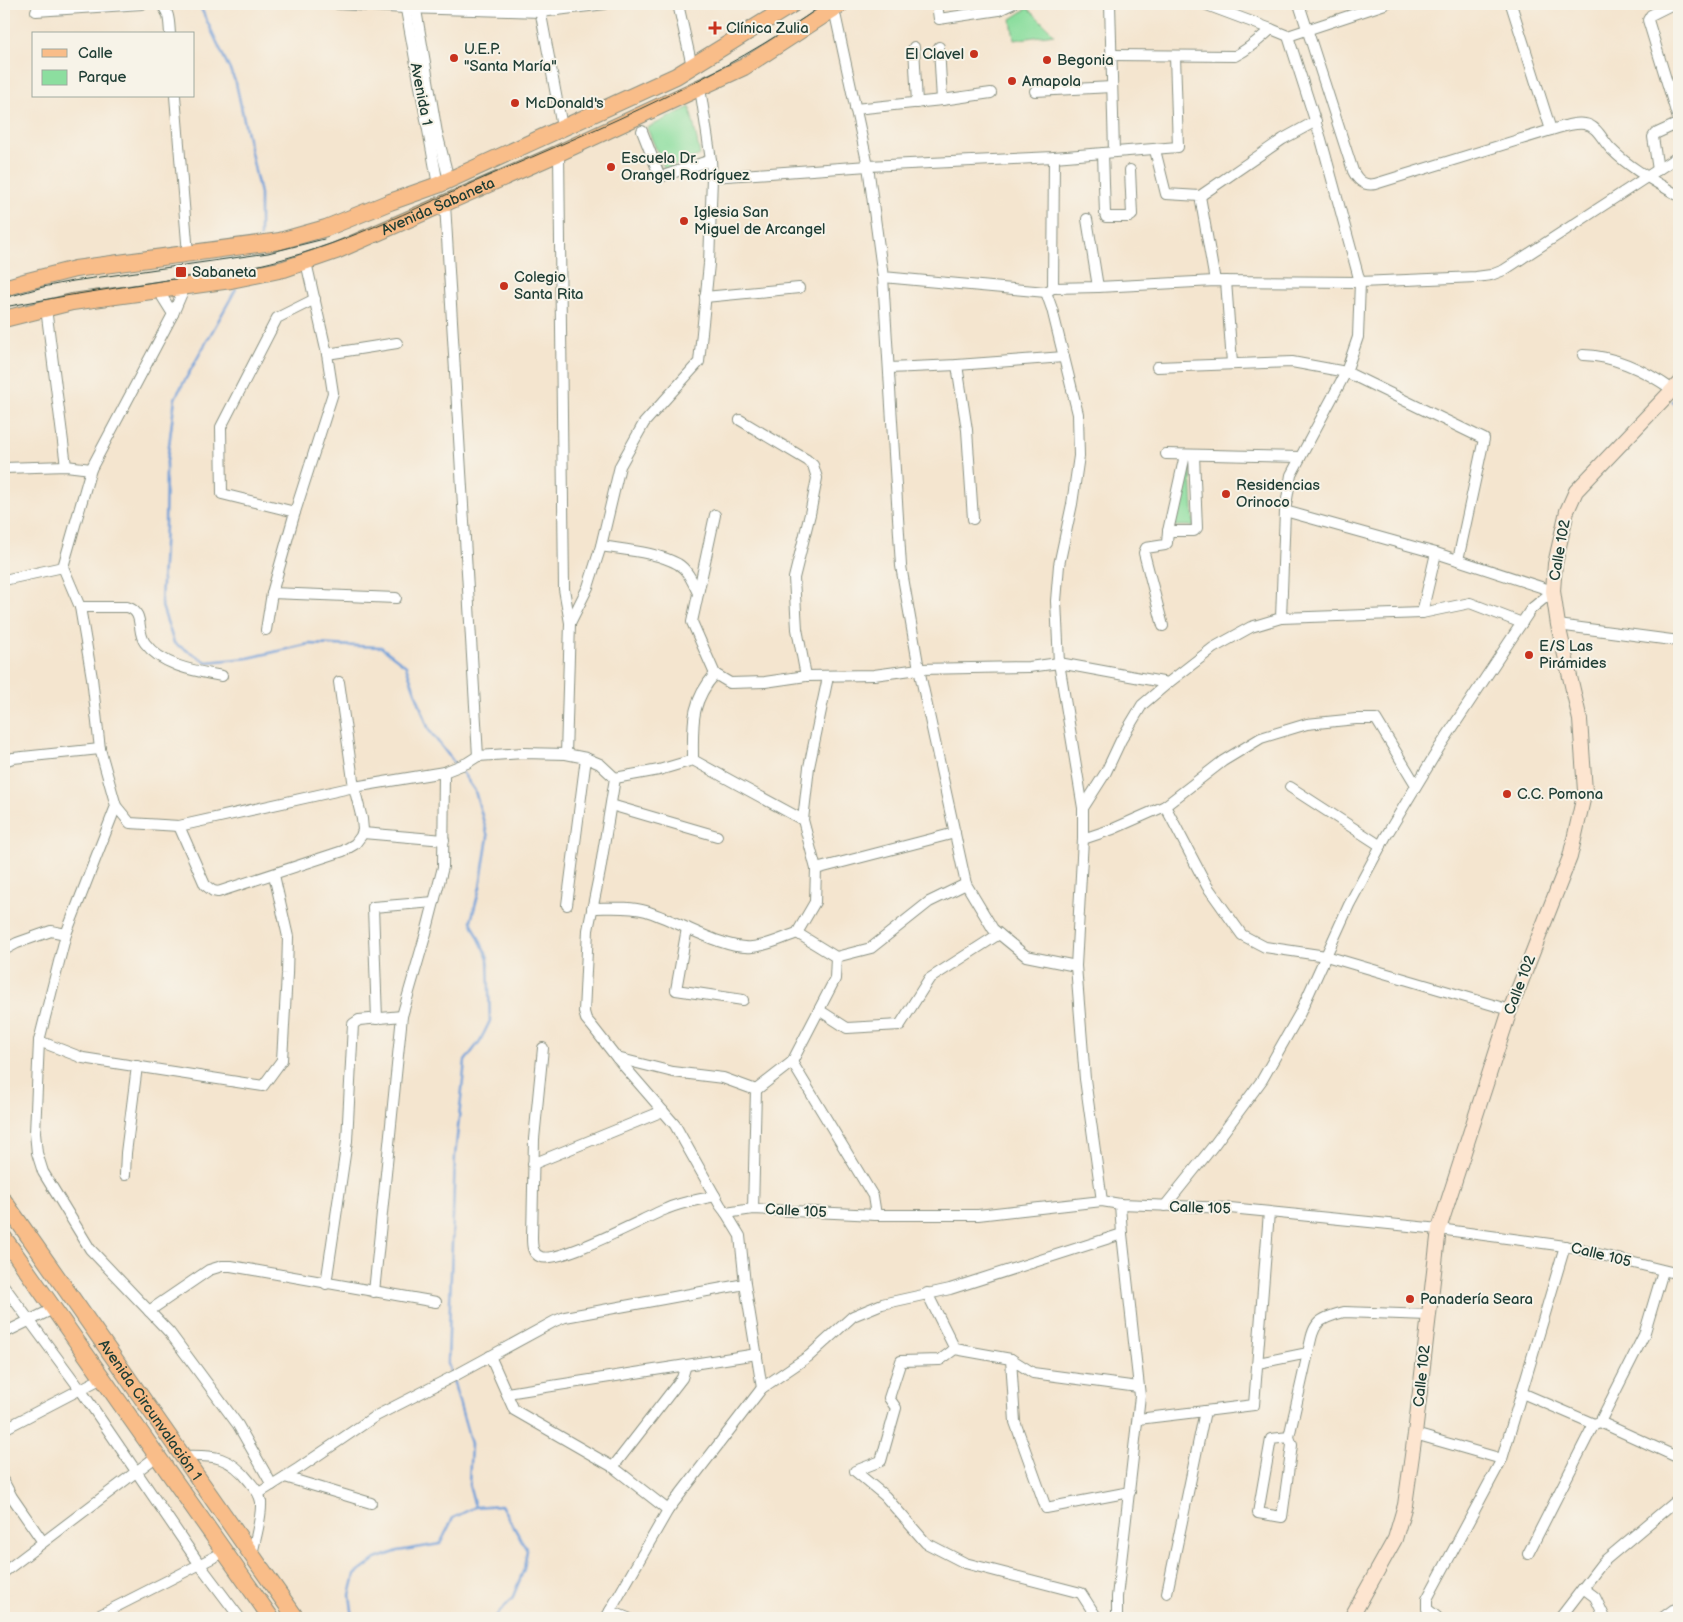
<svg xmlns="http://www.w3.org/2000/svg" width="1683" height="1622" viewBox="0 0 1683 1622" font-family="'Balsamiq Sans',sans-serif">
	<rect width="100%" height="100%" fill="#f7f3e8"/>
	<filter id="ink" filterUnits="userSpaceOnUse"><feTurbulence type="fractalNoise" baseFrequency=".02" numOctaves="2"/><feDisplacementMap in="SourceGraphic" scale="10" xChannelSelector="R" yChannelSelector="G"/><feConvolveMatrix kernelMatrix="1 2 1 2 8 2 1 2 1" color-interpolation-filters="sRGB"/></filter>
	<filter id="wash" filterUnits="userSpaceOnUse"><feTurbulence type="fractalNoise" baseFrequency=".0096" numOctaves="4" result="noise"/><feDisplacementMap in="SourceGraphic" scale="20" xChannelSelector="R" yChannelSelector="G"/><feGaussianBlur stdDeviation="1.12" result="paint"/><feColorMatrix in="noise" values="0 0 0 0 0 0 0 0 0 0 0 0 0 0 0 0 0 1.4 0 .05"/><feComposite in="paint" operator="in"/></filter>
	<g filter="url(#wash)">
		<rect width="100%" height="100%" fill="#f4e5cf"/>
		<!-- green -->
		<g fill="#8cde9f" stroke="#568e6a">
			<polygon points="1028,8 1054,34 1014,40 1011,19"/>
			<polygon points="690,107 700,155 665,170 647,128"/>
			<polygon points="1190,455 1194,526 1171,526"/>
		</g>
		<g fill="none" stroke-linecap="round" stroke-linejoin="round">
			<!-- stream -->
			<g stroke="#6f9ed8" stroke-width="2.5">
				<polyline points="199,4 236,83 260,194 260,237"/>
				<polyline points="236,289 175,398 166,469 165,526 161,603 174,643 207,662 248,658 309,644 381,647 406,666 429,730 456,765"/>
				<polyline points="1672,401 1679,406"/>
				<polyline points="451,1375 448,1363 455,1156 465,1061 480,1041 490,1021 488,958 471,921 480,887 488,837 475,791 460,769"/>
				<polyline points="453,1380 471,1444 469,1485 475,1507 501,1505 527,1550 524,1569 512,1599 494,1618"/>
				<polyline points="353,1618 350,1595 355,1575 376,1559 398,1551 440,1544 453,1518 475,1507"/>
			</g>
		</g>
	</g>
	<g filter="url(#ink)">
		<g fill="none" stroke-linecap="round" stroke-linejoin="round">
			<!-- minor casing -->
			<g stroke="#8a9182" stroke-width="12">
				<g id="minor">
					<path d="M 160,4 C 170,11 169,23 170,34"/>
					<polyline points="338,4 405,8 541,12 605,4"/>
					<polyline points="405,4 438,185"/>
					<polyline points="415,4 437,133 449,180"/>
					<polyline points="539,4 562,127"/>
					<polyline points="678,4 692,66"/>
					<polyline points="937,4 939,19 999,10 1012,4"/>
					<polyline points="1110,4 1114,152"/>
					<polyline points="1204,4 1271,29"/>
					<path d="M 1299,4 L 1353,171 C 1358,181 1364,186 1375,184 L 1551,130 C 1562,127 1574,122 1585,124 C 1598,126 1603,142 1612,150 C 1631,169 1656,182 1679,196"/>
					<polyline points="1511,4 1551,130"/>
					<polyline points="1673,4 1651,15 1648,20 1679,122"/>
					<polyline points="834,9 868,166 883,277 901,566 919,669 966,884 993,929 1026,956 1076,966"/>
					<polyline points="36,11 142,4"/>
					<polyline points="914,47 917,103"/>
					<polyline points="939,47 942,100"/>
					<path d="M 1111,55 L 1235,56 C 1249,49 1260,39 1271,29 L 1288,36 L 1385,4"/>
					<polyline points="1035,91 1112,87"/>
					<polyline points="175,96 188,254"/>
					<polyline points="855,109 942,100 991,93"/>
					<polyline points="642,131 660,177 711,160"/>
					<polyline points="1155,150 1166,194 1200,196 1215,281"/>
					<polyline points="559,153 564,589 570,623 566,754"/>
					<polyline points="1103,153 1105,214 1106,217 1129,217 1132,215 1130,170"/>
					<polyline points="1658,170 1653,137 1655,134 1679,123"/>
					<polyline points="712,177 868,166 1054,157 1178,147 1175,56"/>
					<polyline points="1200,196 1283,139 1316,121"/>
					<polyline points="445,204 478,756"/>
					<polyline points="1087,219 1098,287"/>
					<polyline points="883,277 1046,292 1053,288 1098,287 1215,281 1360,282 1476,277 1491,275 1504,270 1679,156"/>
					<polyline points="1226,281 1232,363"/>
					<polyline points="1053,288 1054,157"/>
					<polyline points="158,290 173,314 185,286"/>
					<polyline points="1046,292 1052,309 1078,414 1079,456 1072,504 1059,565 1056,601 1059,663 1083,808 1083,839 1076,966 1085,1079 1102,1201"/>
					<polyline points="705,297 799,288"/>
					<polyline points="46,308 66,466"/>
					<polyline points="327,354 397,343"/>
					<path d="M 1583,355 C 1616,356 1646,371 1673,390"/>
					<polyline points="957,365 967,430 973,519"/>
					<polyline points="1157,367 1292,362 1346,372 1484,439 1458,560"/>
					<polyline points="889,368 957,365 1064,357"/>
					<polyline points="740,420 807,460 813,465 817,478 810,514 794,578 797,629 806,676"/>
					<polyline points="1166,454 1300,457"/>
					<polyline points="1185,455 1168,531 1194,531 1197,528 1194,455"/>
					<polyline points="4,468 66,466 91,469"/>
					<polyline points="1285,511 1436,553 1553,591"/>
					<polyline points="295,512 222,494 221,427 277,318 315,299"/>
					<polyline points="715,515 692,622 715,674 730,683 765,682 806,676 874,675 919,669 1029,667 1059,663 1168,683 1213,648 1251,627 1281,618 1422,613 1470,603 1522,623"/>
					<path d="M 601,546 C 626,550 656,552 678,564 C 688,570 693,583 698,593"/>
					<polyline points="63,567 80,607 92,678 100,749 116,806 130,823 179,826 354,787 444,772 467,763 478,756 523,753 566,754 586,758 600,764 615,778 659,770 693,760"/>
					<polyline points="4,580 63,567 91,469 173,314"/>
					<polyline points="272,593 396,598"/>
					<path d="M 80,607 L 127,607 C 145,612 136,631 145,643 C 162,666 195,671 222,676"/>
					<polyline points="1422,613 1436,553"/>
					<polyline points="1281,618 1285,511 1291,475 1346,372 1358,337 1360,282 1321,139 1288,36"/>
					<polyline points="570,623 588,587 601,546 620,466 644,423 699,362 709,264 712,177 711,160 700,88"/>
					<polyline points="1558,625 1679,641"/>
					<polyline points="1163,626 1144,553 1146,548 1165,545 1167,543 1168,531"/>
					<polyline points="266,630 272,593 295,512 333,393 327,354 306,262"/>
					<path d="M 715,674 C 690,703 693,724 693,760 L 803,820"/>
					<polyline points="4,761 13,758 100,749"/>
					<polyline points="615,778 600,871 588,930 584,1012 586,1019 592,1026 617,1058 675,1125 720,1205 726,1213 753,1209 876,1215 978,1215 1102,1201 1120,1204 1230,1208 1439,1229 1565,1246 1679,1274"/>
					<polyline points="1290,787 1381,846"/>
					<polyline points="611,805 717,836"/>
					<polyline points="116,806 66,934 39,1041 35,1133 37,1153 43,1172 90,1249 170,1333 238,1425 272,1485"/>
					<polyline points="1165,806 1207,886 1242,935 1265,947 1326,956 1510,1010"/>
					<polyline points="1083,808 1106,772 1121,740 1142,705 1168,683"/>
					<polyline points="179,826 205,885 213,891 218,892 343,851 355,844 361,836 363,830 362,819 354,787 339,682"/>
					<polyline points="363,833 444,840"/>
					<polyline points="1083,839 1113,829 1165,806 1223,761 1261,738 1307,724 1356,719 1376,719 1416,785"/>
					<polyline points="816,869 955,833"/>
					<polyline points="567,905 586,758"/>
					<path d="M 592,908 C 610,908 629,906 646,911 C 676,920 723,950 752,947 C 767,946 783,938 797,933 L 815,902 L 816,869 L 803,820 L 809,767 L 828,677"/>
					<polyline points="687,928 676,990 743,1000"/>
					<polyline points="797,933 836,957 871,948 929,902 966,884"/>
					<polyline points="4,950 17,943 51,931 66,934"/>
					<polyline points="819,1010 847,1028 900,1025 929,979 999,934"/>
					<polyline points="377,1019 373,907 434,902"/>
					<polyline points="39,1041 83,1058 263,1086 282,1060 287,974 288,937 274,875"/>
					<path d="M 543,1048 L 534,1139 L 532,1237 C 532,1245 532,1254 541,1257 C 561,1263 644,1218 666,1209 C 681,1202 699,1200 715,1196"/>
					<polyline points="617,1058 673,1072 723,1078 756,1090 753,1209"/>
					<polyline points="792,1062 873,1196 876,1215"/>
					<polyline points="756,1090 792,1062 835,979 836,957"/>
					<polyline points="533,1164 663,1111"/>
					<polyline points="125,1175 126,1153 137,1066"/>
					<polyline points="1165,1206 1214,1145 1262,1080 1300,1013 1349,905 1386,836 1439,748 1531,609 1553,591"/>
					<polyline points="726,1213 740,1236 745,1284 762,1388"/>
					<polyline points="326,1284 347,1141 353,1024 359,1020 402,1016"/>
					<polyline points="4,1286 80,1389 200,1565 240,1618"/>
					<polyline points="374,1292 402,1016 426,933 443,867 444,772"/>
					<polyline points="927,1293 955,1349"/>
					<polyline points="149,1311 209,1270 222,1266 231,1266 436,1302"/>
					<polyline points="4,1333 53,1309"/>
					<polyline points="490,1356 514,1410 613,1467 668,1510"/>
					<polyline points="1011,1359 1015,1422 1046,1508 1130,1492"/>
					<path d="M 1258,1363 L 1308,1353 C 1314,1324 1314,1320 1344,1312 L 1429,1315"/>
					<polyline points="507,1393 757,1354"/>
					<polyline points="1522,1393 1594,1424"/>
					<polyline points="1138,1419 1205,1411"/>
					<polyline points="1600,1422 1679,1458"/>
					<polyline points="4,1429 102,1378"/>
					<polyline points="1415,1434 1502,1459"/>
					<polyline points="1289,1437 1271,1439 1258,1513 1282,1517 1292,1445 1289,1437 1308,1353"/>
					<path d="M 183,1456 C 214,1455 230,1456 250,1482 C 255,1488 260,1494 261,1502 C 262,1518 255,1539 252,1555"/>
					<polyline points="613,1467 682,1378 686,1365"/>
					<polyline points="285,1477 371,1503"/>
					<polyline points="4,1482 12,1497 43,1542"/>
					<polyline points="259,1493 299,1468 374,1417 456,1375 555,1321 565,1317 745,1284"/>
					<polyline points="1528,1554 1594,1424 1600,1422 1644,1335 1663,1271"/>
					<polyline points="4,1572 157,1456"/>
					<polyline points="1583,1588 1595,1597 1605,1618"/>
					<polyline points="1167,1593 1205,1411 1254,1405 1269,1212"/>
					<polyline points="610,1611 628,1618"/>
					<polyline points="94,1618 224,1552"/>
					<polyline points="606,1618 668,1510 762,1388 809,1356 853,1316 882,1304 950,1289 1122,1234"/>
					<polyline points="1097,1618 1081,1593 965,1563 926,1543 885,1496 855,1471 881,1461 896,1408 889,1398 901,1361 940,1360 955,1349 1011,1359 1033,1373 1138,1387"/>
					<polyline points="1117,1618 1117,1597 1140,1396 1122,1234 1120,1204"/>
					<polyline points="1436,1618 1437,1617 1427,1609 1427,1599 1502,1459 1565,1246"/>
					<polyline points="1560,1618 1603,1562 1679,1498"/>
					<polyline points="1662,1618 1673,1610 1679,1608"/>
				</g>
			</g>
			<!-- secondary casing -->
			<g stroke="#8a9182" stroke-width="16">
				<polyline id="secondary" points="1351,1618 1395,1539 1405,1505 1415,1434 1439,1229 1510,1010 1570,857 1585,791 1580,720 1558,625 1553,591 1555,564 1567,511 1576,491 1679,383"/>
			</g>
			<!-- primary casing -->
			<g stroke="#8a9182" stroke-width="18">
				<g id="primary">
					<polyline points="4,288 28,281 75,269 280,241 326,228 390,202 438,185 676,76 793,4"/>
					<path id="s1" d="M 4,319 L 72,302 L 231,280 L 284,269 L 336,251 L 559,153 L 744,67 L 841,4"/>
					<path id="s2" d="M 4,1201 L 296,1618"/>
					<polyline points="4,1238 271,1618"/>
				</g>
			</g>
			<!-- minor -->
			<use href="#minor" stroke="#fff" stroke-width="10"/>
			<!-- secondary -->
			<use href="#secondary" stroke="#fde5d0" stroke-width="14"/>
			<!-- primary -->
			<use href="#primary" stroke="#f9bd89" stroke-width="16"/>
			<!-- tram -->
			<g stroke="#1f3d34" stroke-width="1">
				<polyline points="4,298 43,287 73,281 268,253 324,239"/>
				<path d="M 4,307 L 65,296 L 255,266 C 337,248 412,210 488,176 C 604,126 721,78 824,4"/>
			</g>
		</g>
	</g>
	<!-- markers -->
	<g fill="#c8321e" stroke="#f7f3e8" stroke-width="2">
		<path d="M712.5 20.5h5v5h5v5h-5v5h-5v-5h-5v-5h5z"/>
		<circle cx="974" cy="54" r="5"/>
		<circle cx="454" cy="58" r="5"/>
		<circle cx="1047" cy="60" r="5"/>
		<circle cx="1012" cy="81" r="5"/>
		<circle cx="515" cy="103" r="5"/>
		<circle cx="611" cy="167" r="5"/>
		<circle cx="684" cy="221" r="5"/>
		<rect x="175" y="266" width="12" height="12" rx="2.5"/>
		<circle cx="504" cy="286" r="5"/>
		<circle cx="1226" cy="494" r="5"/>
		<circle cx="1529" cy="655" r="5"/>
		<circle cx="1507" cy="794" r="5"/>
		<circle cx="1410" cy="1299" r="5"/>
	</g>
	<g text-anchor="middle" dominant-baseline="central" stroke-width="4" stroke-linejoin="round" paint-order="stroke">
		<!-- poi labels -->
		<g font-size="15" fill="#1f3d34" stroke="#f7f3e8" text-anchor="start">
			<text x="726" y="28">Clínica Zulia</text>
			<text x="464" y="49">U.E.P.<tspan x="464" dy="17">"Santa María"</tspan></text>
			<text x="964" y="54" text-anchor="end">El Clavel</text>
			<text x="1057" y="60">Begonia</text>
			<text x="1022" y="81">Amapola</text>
			<text x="525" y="103">McDonald's</text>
			<text x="621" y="158">Escuela Dr.<tspan x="621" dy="17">Orangel Rodríguez</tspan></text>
			<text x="694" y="212">Iglesia San<tspan x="694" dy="17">Miguel de Arcangel</tspan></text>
			<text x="192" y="272">Sabaneta</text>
			<text x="514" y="277">Colegio<tspan x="514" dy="17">Santa Rita</tspan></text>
			<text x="1236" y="485">Residencias<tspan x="1236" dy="17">Orinoco</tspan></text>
			<text x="1539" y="646">E/S Las<tspan x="1539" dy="17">Pirámides</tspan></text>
			<text x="1517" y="794">C.C. Pomona</text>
			<text x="1420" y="1299">Panadería Seara</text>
		</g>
		<!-- street labels -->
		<g font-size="15" fill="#1f3d34" stroke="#f7f3e8">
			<text transform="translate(421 94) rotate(79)">Avenida 1</text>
			<text stroke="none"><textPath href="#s1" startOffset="451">Avenida Sabaneta</textPath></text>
			<text transform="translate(1560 550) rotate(-80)">Calle 102</text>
			<text transform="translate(1520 985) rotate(-69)">Calle 102</text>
			<text transform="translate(1200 1208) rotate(2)">Calle 105</text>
			<text transform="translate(796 1211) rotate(3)">Calle 105</text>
			<text transform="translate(1601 1255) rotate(14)">Calle 105</text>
			<text transform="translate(1422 1376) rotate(-84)">Calle 102</text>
			<text stroke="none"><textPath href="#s2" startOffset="255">Avenida Circunvalación 1</textPath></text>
		</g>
	</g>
	<!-- margin -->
	<rect width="1683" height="1622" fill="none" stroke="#f7f3e8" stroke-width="20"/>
	<!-- legend -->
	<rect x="32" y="32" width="162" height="65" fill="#f7f3e8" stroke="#a1aaa0"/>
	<rect x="42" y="49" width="25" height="8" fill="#f9bd89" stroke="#a1aaa0"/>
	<text x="78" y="58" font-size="15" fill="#1f3d34">Calle</text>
	<rect x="42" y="70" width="25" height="15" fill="#8cde9f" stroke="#a1aaa0"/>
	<text x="78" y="82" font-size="15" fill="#1f3d34">Parque</text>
</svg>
